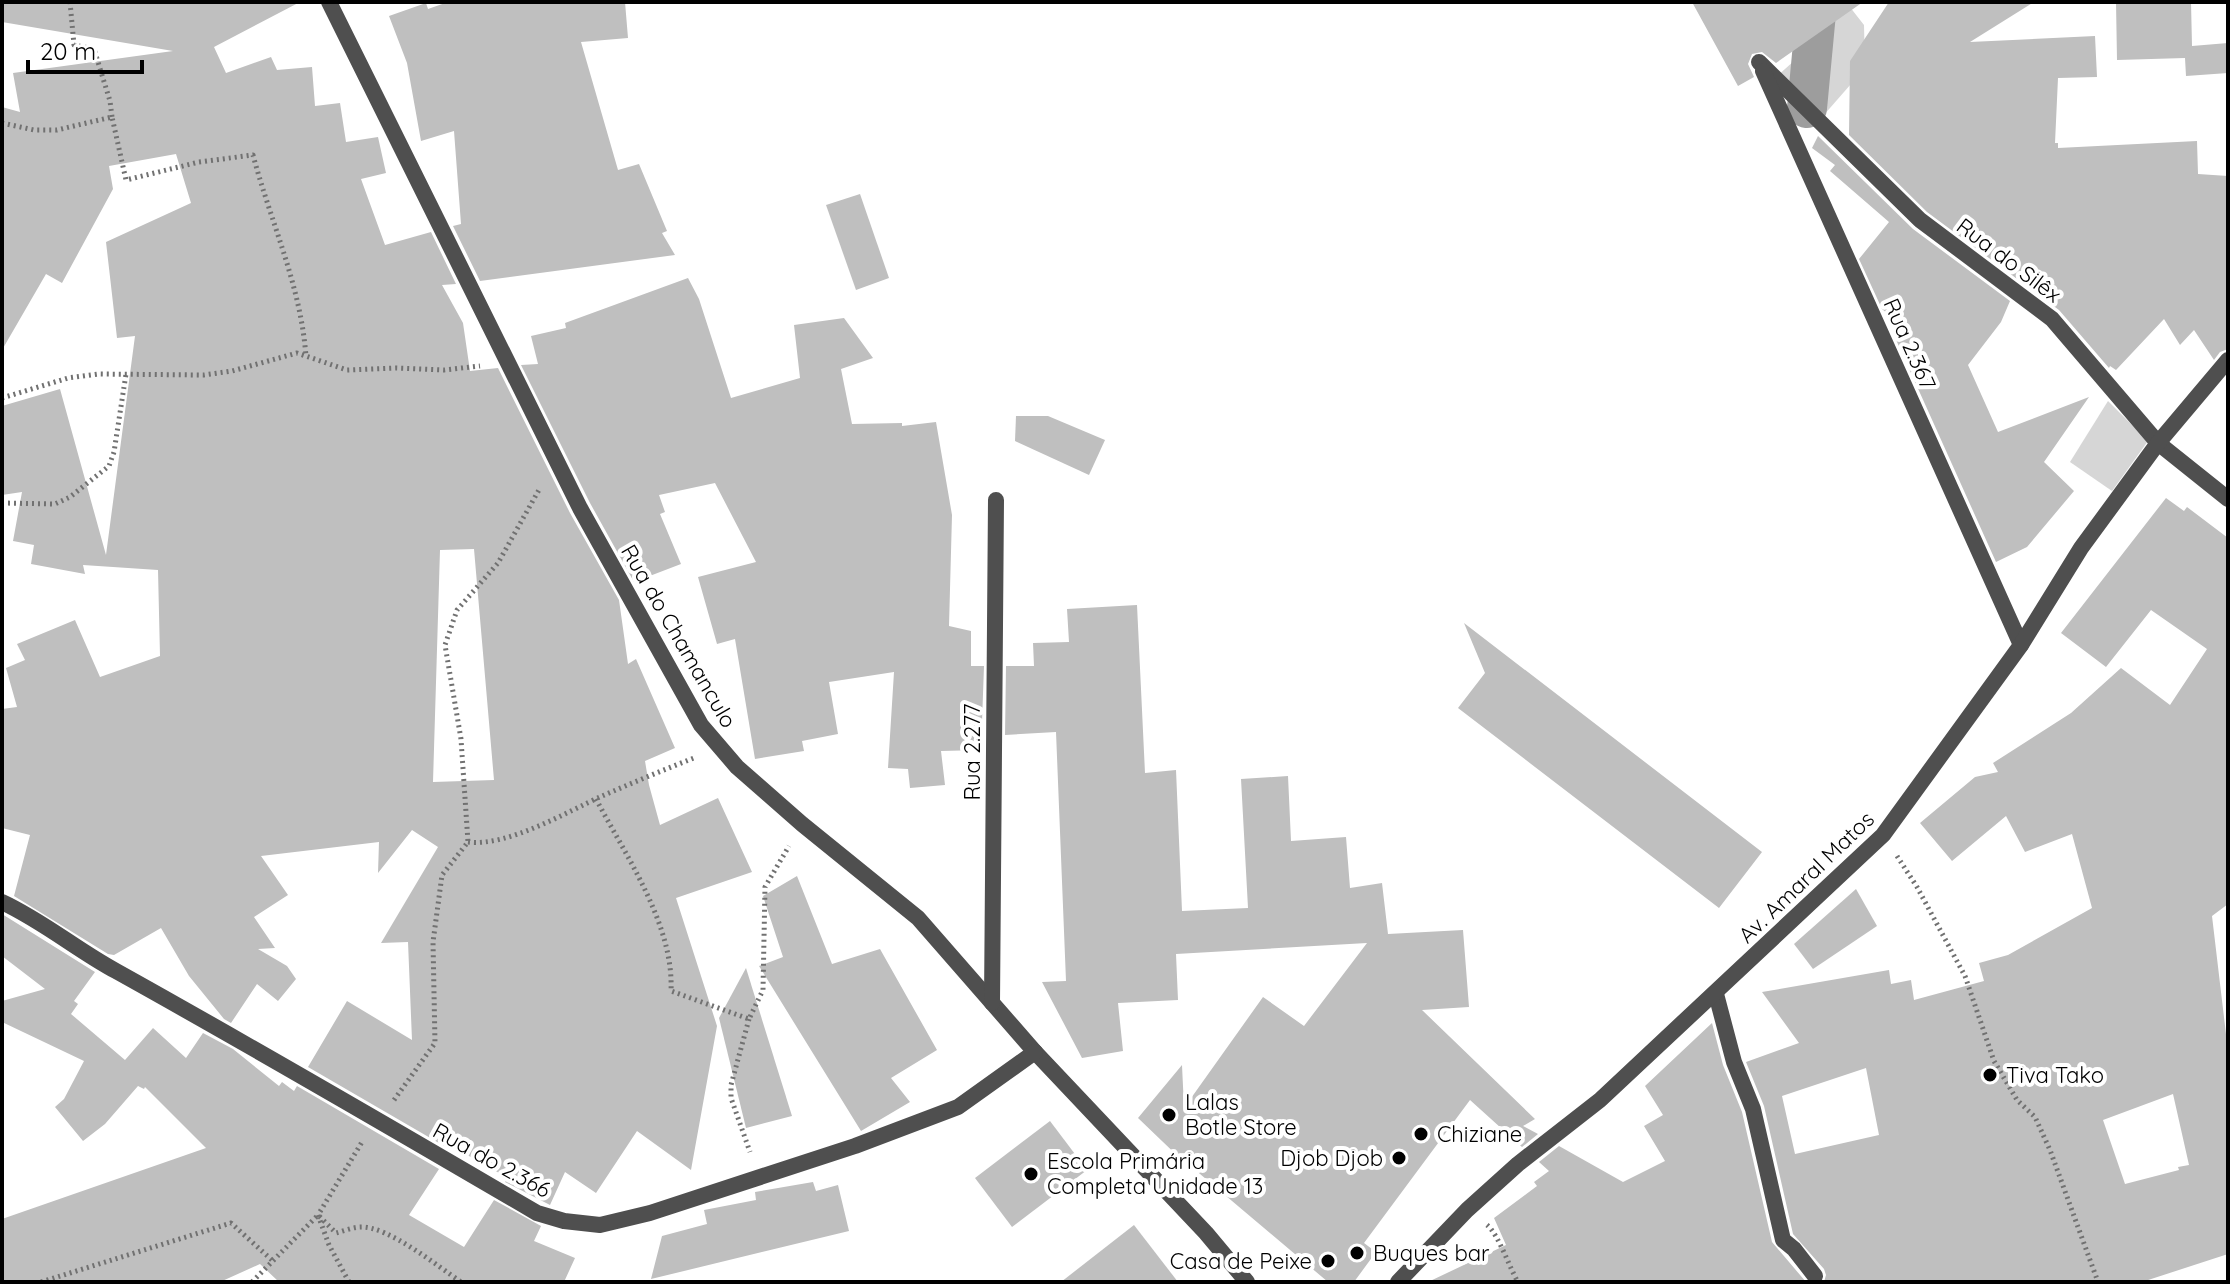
<svg xmlns="http://www.w3.org/2000/svg" width="2230" height="1284" viewBox="0 0 2230 1284" font-family="Quicksand,sans-serif">
	<rect width="100%" height="100%" fill="#fff"/>
	<!-- green -->
	<g fill="#d6d6d6">
		<polygon points="1846,2 1864,25 1865,68 1816,124 1776,77 1823,35 1818,15"/>
		<polygon points="2108,401 2148,441 2112,491 2070,462"/>
	</g>
	<g fill="none" stroke-linecap="round" stroke-linejoin="round">
		<!-- canal -->
		<polyline stroke="#9d9d9d" stroke-width="40" points="1807,108 1817,2"/>
	</g>
	<!-- building -->
	<g fill="#bfbfbf" fill-rule="evenodd">
		<path d="M 2,2 L 300,2 L 214,47 L 226,73 L 271,57 L 277,70 L 312,67 L 315,106 L 340,103 L 346,142 L 378,137 L 386,173 L 361,179 L 385,245 L 431,232 L 456,284 L 442,285 L 463,323 L 470,371 L 498,368 L 570,513 L 619,600 L 628,664 L 636,659 L 675,748 L 645,761 L 649,785 L 660,825 L 718,798 L 752,872 L 676,898 L 717,1026 L 691,1170 L 637,1131 L 596,1193 L 565,1172 L 550,1205 L 505,1182 L 508,1178 L 453,1147 L 451,1150 L 308,1067 L 347,1001 L 412,1040 L 408,942 L 381,943 L 438,847 L 412,830 L 378,873 L 379,842 L 261,856 L 288,895 L 254,917 L 275,948 L 258,949 L 287,966 L 296,979 L 278,1001 L 257,984 L 231,1023 L 224,1019 L 189,976 L 161,928 L 114,955 L 108,954 L 14,896 L 30,835 L 2,828 L 2,709 L 17,707 L 6,668 L 25,660 L 17,644 L 75,620 L 100,677 L 160,656 L 158,570 L 83,565 L 85,574 L 31,564 L 34,545 L 13,541 L 22,492 L 2,495 L 2,406 L 60,389 L 106,555 L 135,336 L 117,338 L 106,242 L 191,203 L 176,154 L 109,166 L 113,189 L 62,283 L 46,274 L 2,350 L 2,107 L 20,112 L 13,73 L 173,51 L 2,22 ZM 474,549 L 494,780 L 433,782 L 440,550 Z"/>
		<polygon points="448,2 625,2 628,38 581,42 618,170 639,164 667,231 662,233 675,255 480,281 453,226 461,224 454,131 421,141 407,63 389,16 426,3 428,9"/>
		<polygon points="1692,2 1863,2 1776,63 1762,52 1752,54 1748,64 1754,77 1738,86"/>
		<polygon points="1889,2 2034,2 1970,42 2095,36 2097,77 2058,78 2055,143 2058,143 2058,148 2197,141 2198,174 2228,176 2228,349 2220,352 2214,360 2194,330 2180,345 2164,319 2116,370 2110,366 2109,368 2059,310 1927,212 1849,135 1850,61"/>
		<polygon points="2116,2 2191,2 2192,46 2228,43 2228,73 2186,76 2185,58 2117,60"/>
		<polygon points="1818,136 1913,229 2010,301 2001,322 1968,365 1998,432 2089,397 2044,462 2074,491 2027,547 1996,562 1893,333 1902,326 1882,309 1859,259 1889,222 1830,171 1835,165 1812,148"/>
		<polygon points="860,194 889,278 856,290 826,205"/>
		<polygon points="688,278 699,299 731,398 800,378 794,325 844,318 873,358 841,369 852,424 902,423 902,426 936,422 952,515 949,626 971,631 971,666 984,666 981,750 941,751 945,785 910,788 908,769 888,768 894,672 829,682 838,734 802,741 804,751 755,759 735,639 717,644 698,577 756,562 715,483 659,495 665,512 660,514 681,564 634,582 590,503 521,365 538,364 531,336 566,328 565,323"/>
		<polygon points="1016,416 1048,416 1105,440 1089,475 1015,441"/>
		<path d="M 2166,498 L 2184,511 L 2187,507 L 2228,538 L 2228,904 L 2212,916 L 2228,1051 L 2228,1254 L 2142,1282 L 1824,1282 L 1826,1275 L 1824,1269 L 1793,1234 L 1764,1106 L 1746,1062 L 1799,1043 L 1762,992 L 1889,970 L 1891,984 L 1911,980 L 1914,1000 L 1984,981 L 1979,963 L 2008,955 L 2092,908 L 2072,834 L 2025,852 L 2006,816 L 1952,861 L 1920,823 L 1975,777 L 1998,772 L 1993,763 L 2071,713 L 2121,668 L 2170,705 L 2207,649 L 2151,610 L 2106,667 L 2061,633 ZM 1866,1068 L 1879,1135 L 1795,1154 L 1782,1096 ZM 2173,1094 L 2189,1165 L 2178,1167 L 2179,1170 L 2125,1184 L 2103,1120 Z"/>
		<polygon points="1137,605 1145,773 1176,770 1182,911 1248,908 1241,779 1288,776 1291,841 1346,837 1350,888 1382,883 1388,934 1463,930 1469,1007 1422,1010 1535,1119 1523,1126 1538,1134 1522,1147 1470,1100 1364,1243 1376,1252 1354,1282 1328,1282 1187,1163 1187,1165 1138,1118 1182,1065 1184,1108 1263,997 1304,1026 1367,943 1176,954 1178,1000 1118,1003 1123,1051 1082,1058 1042,982 1066,981 1056,732 1005,735 1006,666 1034,666 1033,643 1069,642 1067,609"/>
		<polygon points="1464,623 1762,852 1719,908 1458,708 1485,673"/>
		<polygon points="797,876 832,964 880,949 937,1050 891,1078 910,1102 861,1131 759,966 783,957 763,896"/>
		<polygon points="1856,889 1877,926 1813,969 1794,944"/>
		<polygon points="2,914 95,972 74,1001 78,1004 71,1014 125,1060 153,1028 186,1058 203,1033 233,1049 279,1086 282,1082 294,1091 297,1086 439,1169 409,1215 464,1247 494,1200 541,1226 534,1241 575,1258 564,1282 279,1282 260,1264 220,1282 2,1282 2,1219 206,1148 145,1087 144,1089 138,1086 105,1124 83,1141 55,1107 64,1099 84,1061 2,1022 2,1001 45,989 2,956"/>
		<polygon points="746,968 792,1116 746,1128 719,1018"/>
		<polygon points="1712,1023 1723,1065 1742,1112 1772,1242 1806,1282 1428,1282 1506,1245 1494,1218 1537,1186 1534,1182 1549,1171 1539,1162 1559,1146 1623,1182 1665,1161 1644,1126 1663,1115 1645,1086"/>
		<polygon points="1050,1121 1087,1170 1012,1227 975,1178"/>
		<polygon points="813,1182 816,1191 838,1185 849,1231 651,1279 662,1236 707,1224 704,1210 756,1200 755,1192"/>
		<polygon points="1134,1225 1178,1282 1061,1282"/>
	</g>
	<g fill="none" stroke-linecap="round" stroke-linejoin="round">
		<!-- path -->
		<g stroke="#717171" stroke-width="5" stroke-dasharray="2 4" stroke-linecap="butt">
			<polyline points="70,2 74,45 94,49 110,101 112,117"/>
			<path d="M 2,123 L 34,130 L 57,130 L 112,117 L 126,180 L 199,162 L 253,155 C 271,223 301,286 306,357"/>
			<polyline points="2,398 68,378 98,374 204,375 232,371 297,353 347,370 396,368 444,370 480,366"/>
			<polyline points="2,503 55,504 70,497 109,466 114,452 126,374"/>
			<path d="M 596,799 C 626,856 674,925 671,991 L 749,1019 L 763,990 L 765,887 L 789,846"/>
			<path d="M 468,842 C 507,847 567,812 602,796 C 632,783 663,770 694,758"/>
			<polyline points="1897,856 1917,887 1965,976 1994,1061 2017,1100 2035,1117 2050,1150 2098,1282"/>
			<polyline points="749,1019 731,1085 731,1098 750,1152"/>
			<polyline points="394,1100 435,1043 433,942 442,875 468,842 461,739 445,645 457,610 498,563 540,488"/>
			<path d="M 1487,1225 C 1499,1235 1509,1267 1518,1282"/>
			<polyline points="41,1282 231,1223 273,1261"/>
			<path d="M 252,1282 L 318,1215 L 336,1233 C 344,1231 353,1227 361,1227 C 388,1226 439,1267 461,1282"/>
			<polyline points="349,1282 329,1245 318,1215 362,1142"/>
		</g>
		<!-- minor -->
		<g stroke="#4f4f4f" stroke-width="16">
			<polyline points="329,2 580,508 701,725 737,767 802,824 918,918 1035,1052 1206,1233 1247,1282"/>
			<polyline points="1759,62 1920,220 2052,319 2158,443 2228,499"/>
			<polyline points="1763,71 2021,645"/>
			<path d="M 2,902 C 43,921 77,950 116,971 C 258,1050 397,1131 537,1213 L 564,1221 L 600,1225 L 650,1213 L 855,1146 L 958,1107 L 1035,1052"/>
			<polyline points="1716,994 1734,1062 1753,1109 1783,1240 1794,1249 1815,1276"/>
			<polyline points="992,1003 996,500"/>
			<polyline points="1398,1282 1467,1210 1518,1164 1600,1100 1883,835 2021,645 2081,548 2158,443 2228,360"/>
		</g>
	</g>
	<!-- markers -->
	<g fill="#000" stroke="#fff" stroke-width="3">
		<circle cx="1990" cy="1075" r="8"/>
		<circle cx="1169" cy="1115" r="8"/>
		<circle cx="1421" cy="1134" r="8"/>
		<circle cx="1399" cy="1158" r="8"/>
		<circle cx="1031" cy="1174" r="8"/>
		<circle cx="1357" cy="1253" r="8"/>
		<circle cx="1328" cy="1261" r="8"/>
	</g>
	<g text-anchor="middle" dominant-baseline="central" stroke-width="8" stroke-linejoin="round" paint-order="stroke">
		<!-- street labels -->
		<g font-size="22" fill="#000" stroke="#fff">
			<text transform="translate(2009 260) rotate(37)">Rua do Silêx</text>
			<text transform="translate(1910 344) rotate(66)">Rua 2.367</text>
			<text transform="translate(679 636) rotate(60)">Rua do Chamanculo</text>
			<text transform="translate(972 752) rotate(-90)">Rua 2.277</text>
			<text transform="translate(1806 877) rotate(-44)">Av. Amaral Matos</text>
			<text transform="translate(492 1160) rotate(29)">Rua do 2.366</text>
		</g>
		<!-- poi labels -->
		<g font-size="22" fill="#000" stroke="#fff" text-anchor="start">
			<text x="2006" y="1075">Tiva Tako</text>
			<text x="1185" y="1102">Lalas<tspan x="1185" dy="25">Botle Store</tspan></text>
			<text x="1437" y="1134">Chiziane</text>
			<text x="1383" y="1158" text-anchor="end">Djob Djob</text>
			<text x="1047" y="1161">Escola Primária<tspan x="1047" dy="25">Completa Unidade 13</tspan></text>
			<text x="1373" y="1253">Buques bar</text>
			<text x="1312" y="1261" text-anchor="end">Casa de Peixe</text>
		</g>
	</g>
	<!-- border -->
	<rect width="2230" height="1284" fill="none" stroke="#000000" stroke-width="8"/>
	<!-- scale -->
	<path d="M28 60v12h114v-12" fill="none" stroke="#000000" stroke-width="4"/>
	<text x="40" y="60" font-size="24" fill="#000000" stroke="#ffffff" stroke-width="6" paint-order="stroke">20 m</text>
</svg>
